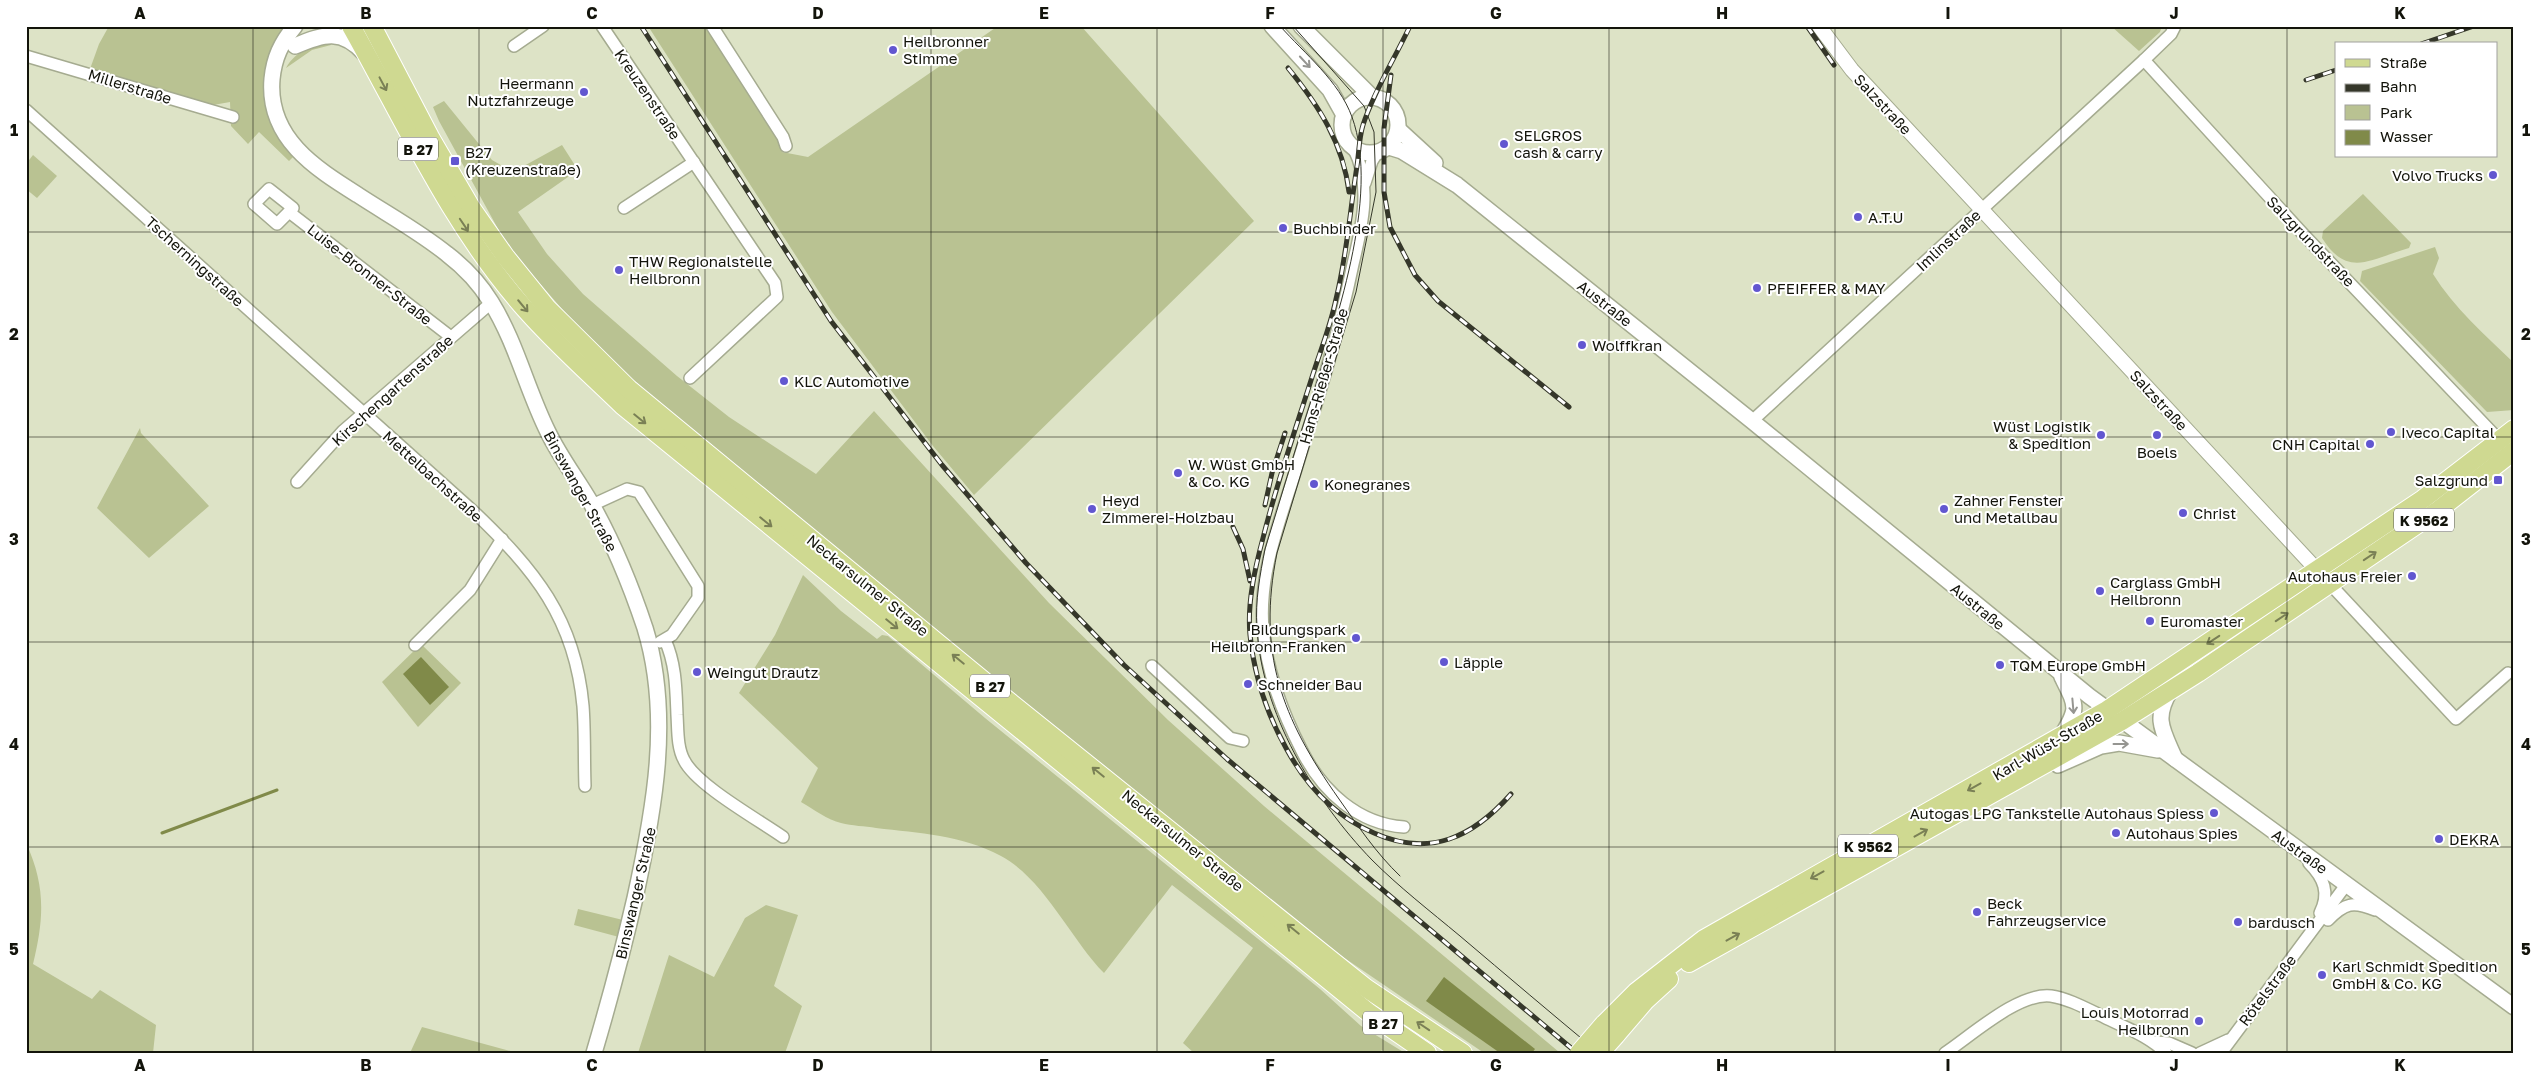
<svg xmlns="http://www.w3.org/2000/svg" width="2540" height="1079" viewBox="0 0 2540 1079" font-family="'Golos Text',sans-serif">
	<rect width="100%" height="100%" fill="#dde3c6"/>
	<!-- green -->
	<g fill="#b9c292">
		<path d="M 109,26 L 287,26 C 268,51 255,86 270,116 C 276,130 287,142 295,155 L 289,161 L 259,132 L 248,144 L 231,126 L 230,102 L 213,105 L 90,69 L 99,44 Z"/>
		<polygon points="648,26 708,26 780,139 782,152 808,157 998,26 1081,26 1254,221 974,495 933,446 832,312"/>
		<polygon points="2111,26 2162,26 2160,32 2139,51"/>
		<path d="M 332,39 L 331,45 L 312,50 L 286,68 C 296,50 314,45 332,39 Z"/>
		<polygon points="444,101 492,160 513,172 562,145 578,170 518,212 547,254 583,294 677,376 729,417 816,474 874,411 1049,603 1168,720 1264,806 1559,1052 1484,1053 1343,957 1149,804 622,373 588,339 516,256 503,238 439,121 433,107"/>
		<polygon points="33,155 57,176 37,198 26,189 26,164"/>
		<path d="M 2363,194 L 2411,243 L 2409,248 C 2370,259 2348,279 2322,238 L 2323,231 Z"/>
		<path d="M 2435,247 L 2439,258 L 2433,274 C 2454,308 2485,335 2514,363 L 2514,410 L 2487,412 L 2360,281 L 2362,271 Z"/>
		<polygon points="140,428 141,433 209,506 149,558 97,508"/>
		<path d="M 803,575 L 841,611 L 877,639 L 882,635 L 888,636 L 985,718 L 1320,989 L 1361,1026 L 1405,1053 L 1386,1053 L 1382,1050 L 1380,1053 L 1194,1053 L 1183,1043 L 1253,948 L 1172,885 L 1104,973 C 1070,938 1044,879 1001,856 C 962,835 919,833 876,828 C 865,826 852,826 841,823 C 828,820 813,809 801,802 L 818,768 L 739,693 L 775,635 Z"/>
		<polygon points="421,644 461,683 418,727 382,682"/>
		<path d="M 26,843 C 46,886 44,919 33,964 L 92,999 L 100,990 L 156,1025 L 153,1053 L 26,1053 Z"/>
		<polygon points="766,905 798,915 774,986 802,1006 785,1053 638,1053 669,955 714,977 745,918"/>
		<polygon points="578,909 623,920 619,937 574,925"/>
		<polygon points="422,1027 514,1052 410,1053"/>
	</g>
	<!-- water -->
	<g fill="#808a49">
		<polygon points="421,657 449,687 430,705 403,674"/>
		<polygon points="1444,977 1535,1049 1532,1053 1500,1053 1426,1001"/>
	</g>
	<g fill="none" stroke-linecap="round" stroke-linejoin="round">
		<!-- stream -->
		<polyline stroke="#808a49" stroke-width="3" points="162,833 277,790"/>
		<!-- minor casing -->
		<g stroke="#a5ab90" stroke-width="14">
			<g id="minor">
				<polyline points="602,26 775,283 777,297 690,378"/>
				<polyline points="712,26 783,137 786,146"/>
				<polyline points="514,46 543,26"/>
				<polyline points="26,56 233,117"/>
				<polyline points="2144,60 2304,235 2503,444"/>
				<path d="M 26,110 L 473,511 C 534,569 575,618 583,706 C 585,732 584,759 585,786"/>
				<path d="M 1354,149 C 1372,185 1362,226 1353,264 C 1339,332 1318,399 1297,466 C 1281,518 1258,573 1263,629 C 1267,673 1282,712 1302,751 C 1322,791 1358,824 1404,827"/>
				<polyline points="1365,183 1372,161 1377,153"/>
				<polygon points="269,189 293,208 277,224 254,204"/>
				<polyline points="624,208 694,162"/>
				<polyline points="289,212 451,337"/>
				<polyline points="1752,421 2144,60 2171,34 2175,26"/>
				<polyline points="297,482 343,431 491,303"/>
				<polyline points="592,505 627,489 639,492 698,586 698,598 672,635 660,642"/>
				<polyline points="2330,584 2456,719 2508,673"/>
				<path d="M 665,640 C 676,664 676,690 677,715 C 678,730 677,747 684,760 C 696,785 759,820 783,837"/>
				<polyline points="415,645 470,590 502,539"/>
				<polyline points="1152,666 1230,738 1243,741"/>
				<path d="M 2309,863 C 2324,878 2330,893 2320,913"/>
				<path d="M 2328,920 C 2345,903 2353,901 2375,910"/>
				<polyline points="2155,1042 2169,1043 2192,1053"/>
				<path d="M 1945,1053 C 1972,1035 2019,992 2051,996 C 2070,999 2087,1009 2104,1017 C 2126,1028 2149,1036 2166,1053"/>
				<polyline points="2200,1053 2228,1040"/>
				<polyline points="2221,1053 2346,885"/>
			</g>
		</g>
		<!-- tertiary casing -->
		<g stroke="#a5ab90" stroke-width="16">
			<polyline id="tertiary" points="1819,26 1852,70 2330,584"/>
		</g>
		<!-- secondary casing -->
		<g stroke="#a5ab90" stroke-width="18">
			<g id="secondary">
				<path d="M 295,26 C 281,43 274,58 272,79 C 267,138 315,168 358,195 C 387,214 420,232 447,254 C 464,267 480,284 491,302 C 516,342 527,390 548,432 C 560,457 577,479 591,503 C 613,542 631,586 645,628 C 672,716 654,811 635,898 C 623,950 609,1002 594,1053"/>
				<polyline points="1272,26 1330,90 1344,115"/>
				<polyline points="1301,26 1372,97"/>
				<path d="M 295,46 C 323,34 342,28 365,54"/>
				<circle cx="1370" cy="125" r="28"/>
				<polyline points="1399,130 1435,163"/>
				<polyline points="1389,147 1402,151 1457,185 1752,421 2089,696 2514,1007"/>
				<path d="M 2170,691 C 2153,719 2163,731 2175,759"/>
				<path d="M 2061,737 C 2079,708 2077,707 2062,677"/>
				<polyline points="2058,765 2101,746 2119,743 2158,750"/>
			</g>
		</g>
		<!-- primary casing -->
		<g stroke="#fff" stroke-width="20">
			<g id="primary">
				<path d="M 351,26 C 405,122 452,227 526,310 C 556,344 590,374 623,406 L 1342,991 L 1369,1013 L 1427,1053"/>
				<polyline points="372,26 430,137 472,209 505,256 547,308 629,389 996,691 1366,988 1463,1053"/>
				<polyline points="1689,963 2122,721 2198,673 2437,511 2514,451"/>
				<polyline points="1604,1024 1636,992 1704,939 2107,710 2423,499 2514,429"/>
				<polyline points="1616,1035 1646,1000 1669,979"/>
			</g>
		</g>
		<!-- minor -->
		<use href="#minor" stroke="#fff" stroke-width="11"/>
		<!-- tertiary -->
		<use href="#tertiary" stroke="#fff" stroke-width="14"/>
		<!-- secondary -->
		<use href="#secondary" stroke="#fff" stroke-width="15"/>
		<!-- primary -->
		<use href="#primary" stroke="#cfd991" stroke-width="18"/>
		<!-- tram -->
		<g stroke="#35372a" stroke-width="1">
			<path d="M 1280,26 C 1305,54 1339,81 1352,117 C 1381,197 1334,326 1310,404 C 1294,452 1280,501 1265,549 C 1260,575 1255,601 1257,627 C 1261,712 1314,800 1372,860 C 1399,887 1430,911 1460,936 C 1506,975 1552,1014 1599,1053"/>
			<path d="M 1293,26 L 1364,106 L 1374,132 L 1376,192 L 1356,292 L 1277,553 C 1257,653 1281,717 1339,799 C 1358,826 1376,853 1400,876"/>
		</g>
		<!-- rail casing -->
		<g stroke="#35372a" stroke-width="5">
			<g id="rail">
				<polyline points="641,26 831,321 942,465 1026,563 1124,665 1227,759 1577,1053"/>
				<path d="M 1410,26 C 1395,58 1374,91 1363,125 C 1359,138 1359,152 1357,166 C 1350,210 1347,255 1336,299 C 1331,324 1321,349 1313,374 C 1296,428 1277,482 1263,538 C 1255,568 1247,603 1250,635 C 1254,674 1267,714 1286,748 C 1306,785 1334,816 1374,833 C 1430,858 1473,837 1511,794"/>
				<polyline points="1807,26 1834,65"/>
				<polyline points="2421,44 2474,26"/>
				<path d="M 1288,68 C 1319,106 1343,143 1349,192"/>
				<polyline points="1391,75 1384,128 1384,192 1390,227 1415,275 1438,301 1569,407"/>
				<polyline points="2306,80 2336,70"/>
				<polyline points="1265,505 1272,473 1285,433"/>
				<polyline points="1233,527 1243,549 1250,581"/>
			</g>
		</g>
		<!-- rail -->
		<use href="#rail" stroke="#fff" stroke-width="3" stroke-dasharray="9" stroke-linecap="butt"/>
		<!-- primary-bridge casing -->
		<g stroke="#fff" stroke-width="20" stroke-linecap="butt">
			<g id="primary-bridge">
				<polyline points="1579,1053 1604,1024"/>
				<polyline points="1600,1053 1616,1035"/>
			</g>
		</g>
		<!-- primary-bridge -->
		<use href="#primary-bridge" stroke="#cfd991" stroke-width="18"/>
	</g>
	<!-- one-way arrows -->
	<defs><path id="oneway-shaft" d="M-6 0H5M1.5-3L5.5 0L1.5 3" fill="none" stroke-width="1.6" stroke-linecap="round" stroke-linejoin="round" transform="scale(1.25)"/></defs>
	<g stroke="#959591">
		<use href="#oneway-shaft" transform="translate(1305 62) rotate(47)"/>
		<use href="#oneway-shaft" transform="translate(2073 706) rotate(85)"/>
		<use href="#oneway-shaft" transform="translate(2121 744)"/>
	</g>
	<g stroke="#7a8055">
		<use href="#oneway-shaft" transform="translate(383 84) rotate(62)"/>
		<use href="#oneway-shaft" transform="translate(464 225) rotate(56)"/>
		<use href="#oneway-shaft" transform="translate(523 306) rotate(50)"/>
		<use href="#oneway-shaft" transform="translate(640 419) rotate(39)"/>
		<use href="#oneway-shaft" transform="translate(766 522) rotate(39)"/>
		<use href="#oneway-shaft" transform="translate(2370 556) rotate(-34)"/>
		<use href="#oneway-shaft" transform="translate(2282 617) rotate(-34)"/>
		<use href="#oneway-shaft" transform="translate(892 624) rotate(39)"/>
		<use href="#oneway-shaft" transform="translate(2213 640) rotate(147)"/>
		<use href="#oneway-shaft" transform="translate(958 659) rotate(-141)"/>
		<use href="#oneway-shaft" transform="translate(1098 772) rotate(-141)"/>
		<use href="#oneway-shaft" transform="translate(1974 787) rotate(151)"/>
		<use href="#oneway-shaft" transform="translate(1921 833) rotate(-29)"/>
		<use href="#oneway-shaft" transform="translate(1817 875) rotate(151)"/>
		<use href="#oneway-shaft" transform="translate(1293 929) rotate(-141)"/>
		<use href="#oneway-shaft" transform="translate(1733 937) rotate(-29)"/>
		<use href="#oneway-shaft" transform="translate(1423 1026) rotate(-146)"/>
	</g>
	<!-- grid -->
	<path fill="none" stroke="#13140b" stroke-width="1" stroke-opacity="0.55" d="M 253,26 L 253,1053M 479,26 L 479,1053M 705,26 L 705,1053M 931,26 L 931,1053M 1157,26 L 1157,1053M 1383,26 L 1383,1053M 1609,26 L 1609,1053M 1835,26 L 1835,1053M 2061,26 L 2061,1053M 2287,26 L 2287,1053M 26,232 L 2514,232M 26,437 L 2514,437M 26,642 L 2514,642M 26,847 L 2514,847"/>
	<!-- markers -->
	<g fill="#6257d0" stroke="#fff" stroke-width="2">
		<circle cx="893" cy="50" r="5"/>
		<circle cx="584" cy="92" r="5"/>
		<circle cx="1504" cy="144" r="5"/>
		<rect x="450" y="156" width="10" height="10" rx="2.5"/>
		<circle cx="2493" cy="175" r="5"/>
		<circle cx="1858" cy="217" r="5"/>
		<circle cx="1283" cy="228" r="5"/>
		<circle cx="619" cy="270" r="5"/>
		<circle cx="1757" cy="288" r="5"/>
		<circle cx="1582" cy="345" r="5"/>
		<circle cx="784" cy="381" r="5"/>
		<circle cx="2391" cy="432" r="5"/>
		<circle cx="2101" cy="435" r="5"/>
		<circle cx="2157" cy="435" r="5"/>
		<circle cx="2370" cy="444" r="5"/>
		<circle cx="1178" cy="473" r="5"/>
		<rect x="2493" y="475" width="10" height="10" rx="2.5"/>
		<circle cx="1314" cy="484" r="5"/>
		<circle cx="1092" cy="509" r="5"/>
		<circle cx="1944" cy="509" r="5"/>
		<circle cx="2183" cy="513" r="5"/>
		<circle cx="2412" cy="576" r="5"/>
		<circle cx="2100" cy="591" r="5"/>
		<circle cx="2150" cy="621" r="5"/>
		<circle cx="1356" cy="638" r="5"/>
		<circle cx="1444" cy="662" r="5"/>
		<circle cx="2000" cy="665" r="5"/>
		<circle cx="697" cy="672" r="5"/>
		<circle cx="1248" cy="684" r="5"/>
		<circle cx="2214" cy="813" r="5"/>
		<circle cx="2116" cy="833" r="5"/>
		<circle cx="2439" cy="839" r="5"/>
		<circle cx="1977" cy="912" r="5"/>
		<circle cx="2238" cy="922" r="5"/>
		<circle cx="2322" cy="975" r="5"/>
		<circle cx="2199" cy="1021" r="5"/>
	</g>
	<g text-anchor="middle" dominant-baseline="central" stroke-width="4" stroke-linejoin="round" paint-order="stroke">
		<!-- shield labels -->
		<g fill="#fff" stroke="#5a5a54" stroke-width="1">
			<rect x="398" y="137.5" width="40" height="23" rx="4"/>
			<rect x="2394" y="508.5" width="60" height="23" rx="4"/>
			<rect x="970" y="674.5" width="40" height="23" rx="4"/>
			<rect x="1838" y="834.5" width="60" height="23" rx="4"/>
			<rect x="1363" y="1011.5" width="40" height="23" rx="4"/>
		</g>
		<g font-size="14" font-weight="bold" fill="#13140b">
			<text x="418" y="149">B 27</text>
			<text x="2424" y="520">K 9562</text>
			<text x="990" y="686">B 27</text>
			<text x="1868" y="846">K 9562</text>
			<text x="1383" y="1023">B 27</text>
		</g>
		<!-- poi labels -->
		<g font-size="15" fill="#13140b" stroke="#fff" text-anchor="start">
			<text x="903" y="41">Heilbronner<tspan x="903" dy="17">Stimme</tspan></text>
			<text x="574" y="83" text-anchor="end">Heermann<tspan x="574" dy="17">Nutzfahrzeuge</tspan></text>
			<text x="1514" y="135">SELGROS<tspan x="1514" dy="17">cash &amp; carry</tspan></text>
			<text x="465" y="152">B27<tspan x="465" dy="17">(Kreuzenstraße)</tspan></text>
			<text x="2483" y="175" text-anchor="end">Volvo Trucks</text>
			<text x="1868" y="217">A.T.U</text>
			<text x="1293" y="228">Buchbinder</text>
			<text x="629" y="261">THW Regionalstelle<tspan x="629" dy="17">Heilbronn</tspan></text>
			<text x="1767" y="288">PFEIFFER &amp; MAY</text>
			<text x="1592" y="345">Wolffkran</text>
			<text x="794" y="381">KLC Automotive</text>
			<text x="2091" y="426" text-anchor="end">Wüst Logistik<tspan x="2091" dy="17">&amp; Spedition</tspan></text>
			<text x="2401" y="432">Iveco Capital</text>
			<text x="2360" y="444" text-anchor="end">CNH Capital</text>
			<text x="2157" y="452" text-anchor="middle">Boels</text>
			<text x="1188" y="464">W. Wüst GmbH<tspan x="1188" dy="17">&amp; Co. KG</tspan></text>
			<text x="2488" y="480" text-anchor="end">Salzgrund</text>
			<text x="1324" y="484">Konegranes</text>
			<text x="1102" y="500">Heyd<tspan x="1102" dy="17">Zimmerei-Holzbau</tspan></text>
			<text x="1954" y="500">Zahner Fenster<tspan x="1954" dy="17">und Metallbau</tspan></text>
			<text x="2193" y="513">Christ</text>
			<text x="2402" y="576" text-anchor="end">Autohaus Freier</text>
			<text x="2110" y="582">Carglass GmbH<tspan x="2110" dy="17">Heilbronn</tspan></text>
			<text x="2160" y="621">Euromaster</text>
			<text x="1346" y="629" text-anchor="end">Bildungspark<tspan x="1346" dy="17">Heilbronn-Franken</tspan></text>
			<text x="1454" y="662">Läpple</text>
			<text x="2010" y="665">TQM Europe GmbH</text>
			<text x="707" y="672">Weingut Drautz</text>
			<text x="1258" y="684">Schneider Bau</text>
			<text x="2204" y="813" text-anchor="end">Autogas LPG Tankstelle Autohaus Spiess</text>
			<text x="2126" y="833">Autohaus Spies</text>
			<text x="2449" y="839">DEKRA</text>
			<text x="1987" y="903">Beck<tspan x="1987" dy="17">Fahrzeugservice</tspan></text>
			<text x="2248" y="922">bardusch</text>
			<text x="2332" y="966">Karl Schmidt Spedition<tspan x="2332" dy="17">GmbH &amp; Co. KG</tspan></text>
			<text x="2189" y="1012" text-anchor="end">Louis Motorrad<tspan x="2189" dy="17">Heilbronn</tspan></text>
		</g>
		<!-- street labels -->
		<g font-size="15" fill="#13140b" stroke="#fff">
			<text transform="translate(130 86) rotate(17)">Millerstraße</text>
			<text transform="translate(648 94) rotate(56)">Kreuzenstraße</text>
			<text transform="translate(1883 104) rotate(47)">Salzstraße</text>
			<text transform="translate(1948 240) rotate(-43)">Imlinstraße</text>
			<text transform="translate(2311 241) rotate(46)">Salzgrundstraße</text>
			<text transform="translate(195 261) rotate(42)">Tscherningstraße</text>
			<text transform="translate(370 274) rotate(38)">Luise-Bronner-Straße</text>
			<text transform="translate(1605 303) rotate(38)">Austraße</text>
			<text transform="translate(1323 376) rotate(-74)">Hans-Rießer-Straße</text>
			<text transform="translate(392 390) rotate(-42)">Kirschengartenstraße</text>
			<text transform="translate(2159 400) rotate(47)">Salzstraße</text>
			<text transform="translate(433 476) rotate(42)">Mettelbachstraße</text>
			<text transform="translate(581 491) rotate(61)">Binswanger Straße</text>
			<text transform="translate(868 585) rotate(39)">Neckarsulmer Straße</text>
			<text transform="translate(1978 606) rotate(39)">Austraße</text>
			<text transform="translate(2047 745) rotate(-30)">Karl-Wüst-Straße</text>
			<text transform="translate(1183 840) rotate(39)">Neckarsulmer Straße</text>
			<text transform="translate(2300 851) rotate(36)">Austraße</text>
			<text transform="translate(635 893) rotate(-77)">Binswanger Straße</text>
			<text transform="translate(2267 990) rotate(-53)">Rötelstraße</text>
		</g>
	</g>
	<!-- border -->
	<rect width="2540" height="1079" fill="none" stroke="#ffffff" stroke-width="55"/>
	<!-- legend -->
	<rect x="2335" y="42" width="162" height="115" fill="#ffffff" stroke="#a1a19d"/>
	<rect x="2345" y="59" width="25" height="8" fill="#cfd991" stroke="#a1a19d"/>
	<text x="2380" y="68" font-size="15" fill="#13140b">Straße</text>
	<rect x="2345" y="84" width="25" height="8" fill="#35372a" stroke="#a1a19d"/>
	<text x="2380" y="92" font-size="15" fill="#13140b">Bahn</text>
	<rect x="2345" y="105" width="25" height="15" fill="#b9c292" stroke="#a1a19d"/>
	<text x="2380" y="118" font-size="15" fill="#13140b">Park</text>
	<rect x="2345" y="130" width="25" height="15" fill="#808a49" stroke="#a1a19d"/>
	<text x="2380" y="142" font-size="15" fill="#13140b">Wasser</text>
	<rect x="28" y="28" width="2484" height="1024" fill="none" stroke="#13140b" stroke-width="2"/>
	<g font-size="16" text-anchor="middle" font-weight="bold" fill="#13140b">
		<text x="140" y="19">A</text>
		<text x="366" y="19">B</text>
		<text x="592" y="19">C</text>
		<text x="818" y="19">D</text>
		<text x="1044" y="19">E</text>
		<text x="1270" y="19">F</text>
		<text x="1496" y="19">G</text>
		<text x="1722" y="19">H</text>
		<text x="1948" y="19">I</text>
		<text x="2174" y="19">J</text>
		<text x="2400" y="19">K</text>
		<text x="14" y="136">1</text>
		<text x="2526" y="136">1</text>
		<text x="14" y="340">2</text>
		<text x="2526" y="340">2</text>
		<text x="14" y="545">3</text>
		<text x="2526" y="545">3</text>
		<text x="14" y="750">4</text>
		<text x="2526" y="750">4</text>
		<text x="14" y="955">5</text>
		<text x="2526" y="955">5</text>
		<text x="140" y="1071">A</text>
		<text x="366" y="1071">B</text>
		<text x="592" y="1071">C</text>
		<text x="818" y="1071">D</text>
		<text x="1044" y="1071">E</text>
		<text x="1270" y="1071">F</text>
		<text x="1496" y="1071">G</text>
		<text x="1722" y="1071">H</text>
		<text x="1948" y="1071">I</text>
		<text x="2174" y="1071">J</text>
		<text x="2400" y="1071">K</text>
	</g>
</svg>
